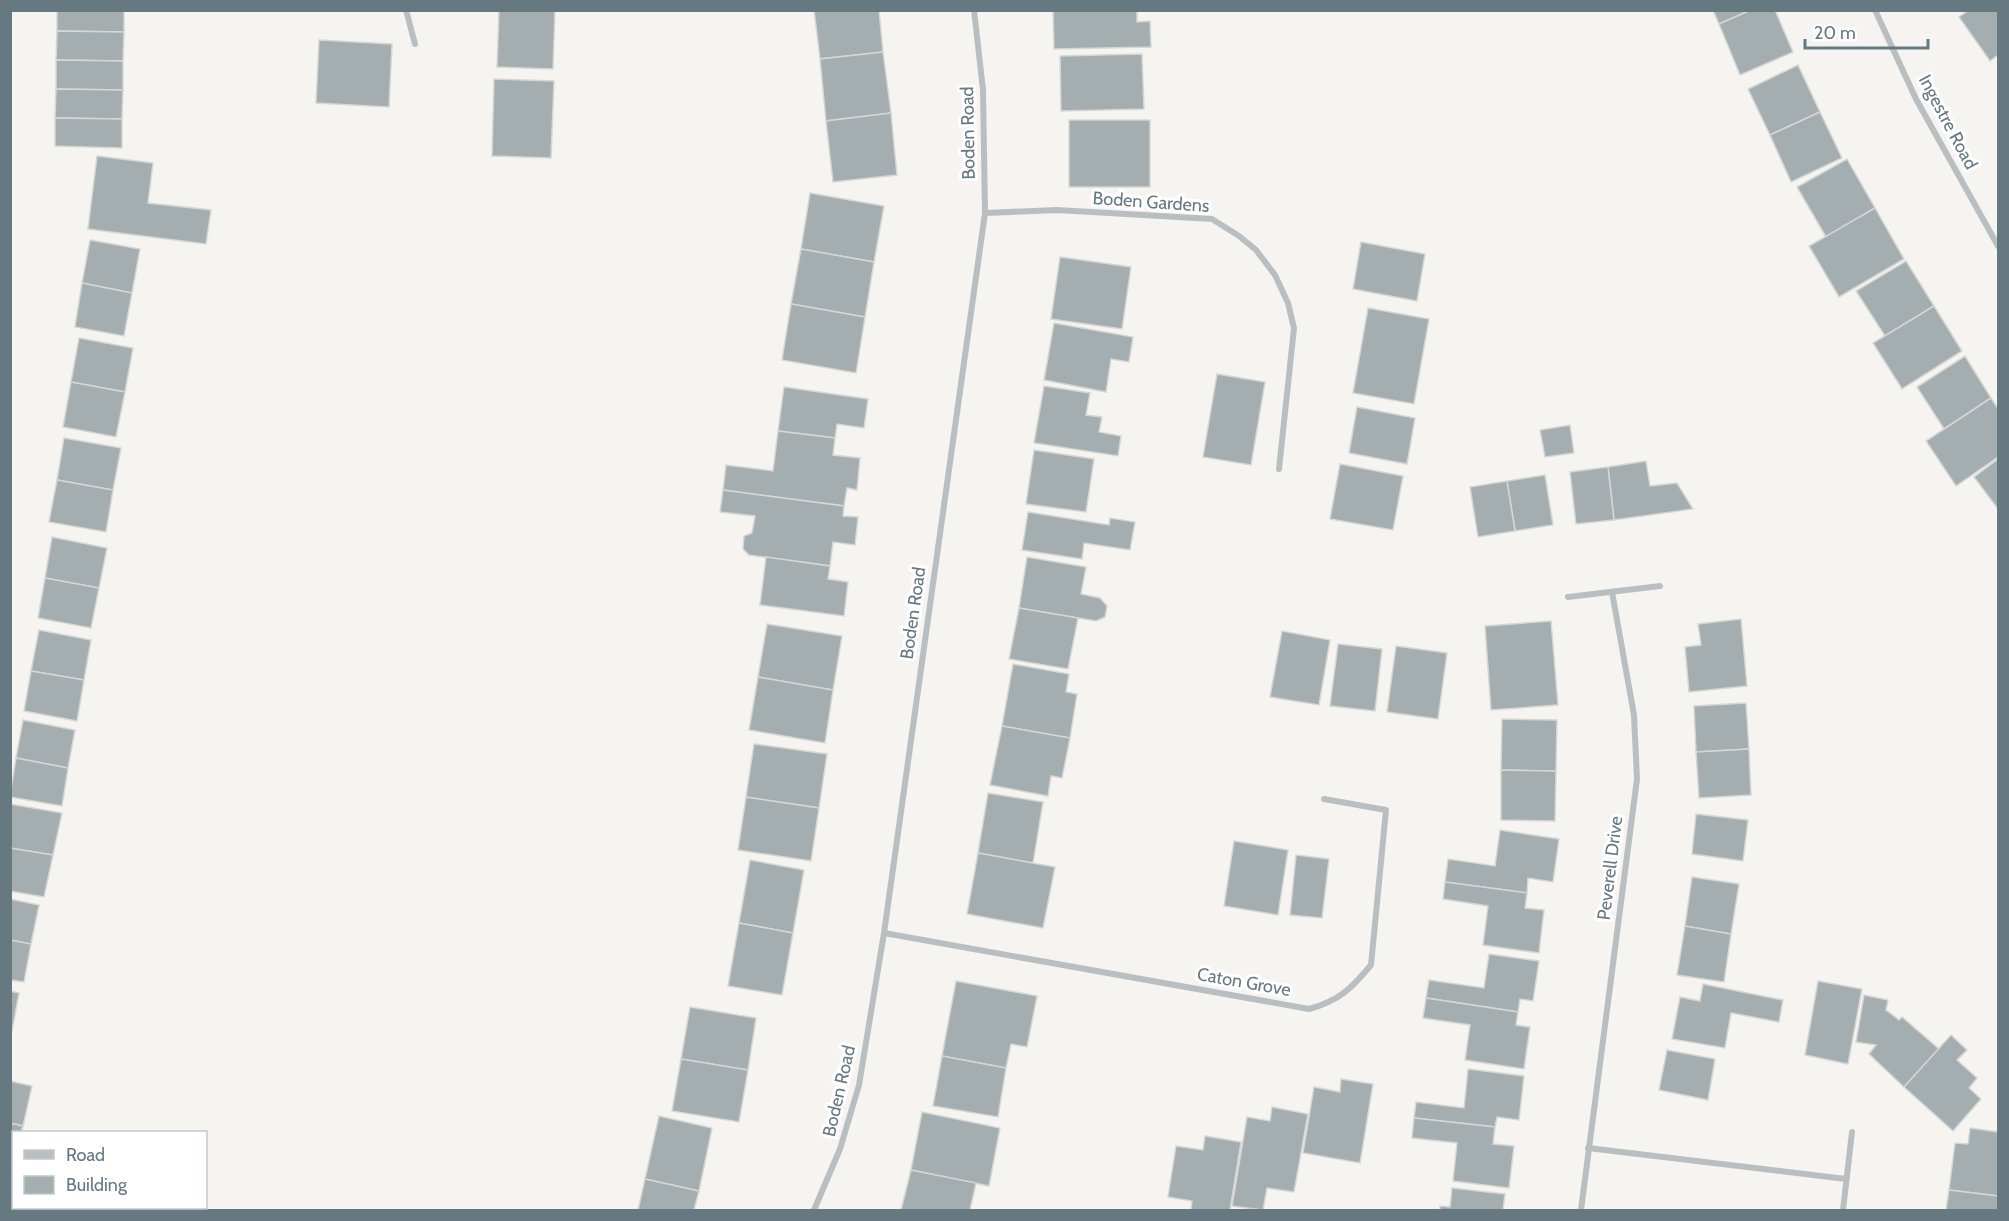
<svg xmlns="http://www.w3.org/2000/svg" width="2009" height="1221" viewBox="0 0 2009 1221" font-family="Cabin,sans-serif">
	<rect width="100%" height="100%" fill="#f5f4f1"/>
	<!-- building -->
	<g fill="#a4adb0" stroke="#d6d6d4" stroke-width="1.5">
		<polygon points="57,10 124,10 124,32 57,31"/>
		<polygon points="499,10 555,10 553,69 497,67"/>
		<polygon points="814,10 879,10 883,52 820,59"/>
		<polygon points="1053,10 1137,10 1137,22 1150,21 1151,47 1054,49"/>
		<polygon points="1713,10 1751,10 1719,24"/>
		<polygon points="1751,10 1775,10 1793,52 1740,75 1719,24"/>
		<polygon points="1969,10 1998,10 1998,55 1990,61 1959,17"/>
		<polygon points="57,31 124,32 123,61 56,60"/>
		<polygon points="319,40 392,44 389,107 316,103"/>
		<polygon points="883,52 891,113 826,121 820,59"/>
		<polygon points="1142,54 1144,109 1061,111 1060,56"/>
		<polygon points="56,60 123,61 123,90 56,89"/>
		<polygon points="1798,65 1820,112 1770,135 1748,89"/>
		<polygon points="494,79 554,81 551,158 492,156"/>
		<polygon points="56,89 123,90 122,119 55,118"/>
		<polygon points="1820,112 1842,158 1791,182 1770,135"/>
		<polygon points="891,113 897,175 833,182 826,121"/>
		<polygon points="55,118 122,119 122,148 55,146"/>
		<rect x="1069" y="120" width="81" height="67"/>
		<polygon points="97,156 153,163 148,203 211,210 206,244 88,229"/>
		<polygon points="1847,159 1875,208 1826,237 1797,187"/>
		<polygon points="810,193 884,206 874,262 801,249"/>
		<polygon points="1875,208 1904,259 1839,297 1809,246"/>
		<polygon points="90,240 140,249 132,293 82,283"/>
		<polygon points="1361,242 1425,254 1417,301 1353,289"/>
		<polygon points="801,249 874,262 865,317 791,304"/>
		<polygon points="1060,257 1131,267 1122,329 1051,319"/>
		<polygon points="1906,261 1934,306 1885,336 1856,291"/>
		<polygon points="82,283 132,293 124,336 75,327"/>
		<polygon points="791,304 865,317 856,373 782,360"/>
		<polygon points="1934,306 1962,351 1902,389 1873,343"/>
		<polygon points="1368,308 1429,319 1414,404 1353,393"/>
		<polygon points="1054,323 1133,337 1129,362 1111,359 1106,392 1044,380"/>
		<polygon points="79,338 133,348 125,392 71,382"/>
		<polygon points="1965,356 1991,398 1944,429 1917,387"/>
		<polygon points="1217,374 1265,382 1251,465 1203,457"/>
		<polygon points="71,382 125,392 116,437 63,427"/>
		<polygon points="1044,386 1090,393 1086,415 1102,417 1099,432 1121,436 1118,456 1034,443"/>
		<polygon points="784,387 868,399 864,428 837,424 835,438 778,431"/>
		<polygon points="1991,398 1998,409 1998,457 1956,486 1926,441"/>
		<polygon points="1357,407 1415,418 1407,464 1349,453"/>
		<polygon points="1570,425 1574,453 1545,457 1540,430"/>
		<polygon points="778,431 835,438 833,455 860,458 857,490 847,488 844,506 723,490 726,465 773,471"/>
		<polygon points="64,438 121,448 113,490 57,480"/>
		<polygon points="1034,450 1094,459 1086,512 1026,504"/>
		<polygon points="1998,459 1998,509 1974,477"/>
		<polygon points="1646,461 1650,486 1677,483 1693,509 1614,520 1608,467"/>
		<polygon points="1340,464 1403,476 1393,530 1330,519"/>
		<polygon points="1608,467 1614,520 1576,524 1570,472"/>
		<polygon points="1545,475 1553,525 1515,531 1507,481"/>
		<polygon points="57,480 113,490 106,532 49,522"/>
		<polygon points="1507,481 1515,531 1478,537 1470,487"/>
		<polygon points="723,490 844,506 843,516 858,517 855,545 833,542 830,566 749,555 743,549 744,536 752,533 755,516 720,512"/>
		<polygon points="1028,512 1109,525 1110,518 1135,522 1130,550 1084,543 1082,559 1022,550"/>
		<polygon points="52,537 107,548 99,588 45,578"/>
		<polygon points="766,557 830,566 828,579 848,582 844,616 760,605"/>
		<polygon points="1027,557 1086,567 1081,594 1100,598 1107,606 1105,617 1096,621 1019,608"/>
		<polygon points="45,578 99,588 91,628 38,618"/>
		<polygon points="1019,608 1078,618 1068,669 1009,659"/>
		<polygon points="1741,619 1747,686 1689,692 1685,647 1701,645 1698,624"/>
		<polygon points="1551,621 1558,705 1491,710 1485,626"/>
		<polygon points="767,624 842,636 833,690 758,677"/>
		<polygon points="39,630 91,640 84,680 31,671"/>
		<polygon points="1282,631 1330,640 1319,705 1270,697"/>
		<polygon points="1338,644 1382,649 1375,711 1330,706"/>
		<polygon points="1396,646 1447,653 1438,719 1387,712"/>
		<polygon points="1013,664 1069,674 1066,692 1077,694 1070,738 1002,726"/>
		<polygon points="31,671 84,680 77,721 24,711"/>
		<polygon points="758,677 833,690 825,743 749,730"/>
		<polygon points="1746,703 1749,749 1696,752 1694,706"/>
		<polygon points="1502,719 1557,720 1556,771 1501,770"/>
		<polygon points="23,720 75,730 68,768 16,758"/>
		<polygon points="1002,726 1070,738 1062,778 1051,776 1048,796 990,785"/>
		<polygon points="754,744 827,754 819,808 746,797"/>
		<polygon points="1749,749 1751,795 1699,798 1696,752"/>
		<polygon points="16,758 68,768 62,806 10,797"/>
		<polygon points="1501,770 1556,771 1555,821 1501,820"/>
		<polygon points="988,793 1043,802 1033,863 978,853"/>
		<polygon points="746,797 819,808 811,861 738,850"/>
		<polygon points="10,804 62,813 53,855 10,848"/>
		<polygon points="1696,814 1748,820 1743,861 1692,854"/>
		<polygon points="1500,830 1559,839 1553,882 1528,878 1527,893 1445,882 1448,859 1495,866"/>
		<polygon points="1234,841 1288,850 1278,915 1224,906"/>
		<polygon points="10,848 53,855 44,897 10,891"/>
		<polygon points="978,853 1055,867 1043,928 967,914"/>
		<polygon points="1296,855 1329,859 1322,918 1290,915"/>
		<polygon points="750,860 804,870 793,933 739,923"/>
		<polygon points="1692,877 1739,884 1731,934 1685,926"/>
		<polygon points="1445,882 1527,893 1525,908 1544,910 1539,953 1483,945 1488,906 1443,899"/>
		<polygon points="10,899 39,905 31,944 10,940"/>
		<polygon points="739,923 793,933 782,995 728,986"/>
		<polygon points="1685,926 1731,934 1724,982 1677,975"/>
		<polygon points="10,940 31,944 24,982 10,980"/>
		<polygon points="1489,954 1539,961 1533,1001 1520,999 1518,1012 1426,998 1429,980 1484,988"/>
		<polygon points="956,981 1037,996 1027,1047 1011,1044 1006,1068 942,1056"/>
		<polygon points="1818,981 1862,989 1848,1064 1805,1055"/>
		<polygon points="1703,984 1783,1000 1779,1022 1731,1013 1725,1048 1672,1039 1680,997 1700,1001"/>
		<polygon points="10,991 19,993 12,1031 10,1030"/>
		<polygon points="1864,995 1888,1000 1886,1010 1899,1020 1902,1017 1939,1049 1904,1087 1869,1054 1876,1045 1856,1042"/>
		<polygon points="1426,998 1518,1012 1516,1025 1530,1027 1524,1069 1465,1060 1470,1025 1423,1018"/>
		<polygon points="690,1007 756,1018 748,1070 681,1059"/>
		<polygon points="1951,1035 1967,1050 1957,1060 1977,1078 1969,1088 1981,1099 1953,1131 1904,1087"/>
		<polygon points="1667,1050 1715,1059 1708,1100 1659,1090"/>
		<polygon points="942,1056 1006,1068 998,1117 933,1106"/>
		<polygon points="681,1059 748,1070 739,1122 672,1111"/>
		<polygon points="1468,1069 1524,1076 1519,1120 1497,1117 1495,1127 1414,1118 1416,1102 1464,1108"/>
		<polygon points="1341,1079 1373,1084 1360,1163 1303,1153 1314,1087 1340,1092"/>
		<polygon points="10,1081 32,1086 23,1126 10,1123"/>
		<polygon points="1272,1107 1308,1114 1294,1192 1267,1188 1263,1210 1232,1206 1247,1117 1270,1121"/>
		<polygon points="922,1112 1000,1128 989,1186 911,1170"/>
		<polygon points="659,1116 712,1128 699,1191 645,1179"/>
		<polygon points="1414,1118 1495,1127 1493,1144 1514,1146 1509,1188 1453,1181 1457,1143 1412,1138"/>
		<polygon points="10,1123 23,1126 21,1132 14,1132 14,1162 10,1162"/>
		<polygon points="1970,1128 1998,1132 1998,1196 1949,1190 1955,1143 1968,1144"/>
		<polygon points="1205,1136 1241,1142 1230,1210 1191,1210 1192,1201 1168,1197 1176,1146 1203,1150"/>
		<polygon points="911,1170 976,1183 970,1210 901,1210"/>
		<polygon points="645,1179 699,1191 694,1210 638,1210"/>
		<polygon points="1452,1188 1505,1194 1503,1210 1440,1210 1440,1206 1450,1207"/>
		<polygon points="1949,1190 1998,1196 1998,1210 1946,1210"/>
	</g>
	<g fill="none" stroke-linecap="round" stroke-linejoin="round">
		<!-- minor -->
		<g stroke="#b9bfc1" stroke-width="6">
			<polyline points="406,10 415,44"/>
			<polyline points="1875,10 1916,99 1998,246"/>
			<polyline points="985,213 1057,210 1212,219 1239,236 1256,250 1275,275 1288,303 1294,328 1279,469"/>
			<polyline points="1568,597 1660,586"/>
			<path d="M 884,933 L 1309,1009 C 1339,1001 1352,988 1371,965 L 1386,810 L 1324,799"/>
			<polyline points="1588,1148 1846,1179"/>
			<polyline points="814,1210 840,1149 859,1085 884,933 985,213 983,90 974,10"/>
			<polyline points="1581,1210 1637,779 1634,715 1612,592"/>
			<polyline points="1843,1210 1852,1132"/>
		</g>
	</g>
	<g text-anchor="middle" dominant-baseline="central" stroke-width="6" stroke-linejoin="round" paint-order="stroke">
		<!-- street labels -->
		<g font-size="18" fill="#667880" stroke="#fff">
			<text transform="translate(1948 122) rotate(62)">Ingestre Road</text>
			<text transform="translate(968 133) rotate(-91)">Boden Road</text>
			<text transform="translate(1151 202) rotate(4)">Boden Gardens</text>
			<text transform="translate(913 613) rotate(-82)">Boden Road</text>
			<text transform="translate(1610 868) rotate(-83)">Peverell Drive</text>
			<text transform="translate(1244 982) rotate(10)">Caton Grove</text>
			<text transform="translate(839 1091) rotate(-77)">Boden Road</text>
		</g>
	</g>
	<!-- border -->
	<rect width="2009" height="1221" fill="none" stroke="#667880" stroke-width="24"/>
	<!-- legend -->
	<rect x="12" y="1131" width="195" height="78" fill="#ffffff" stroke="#c2c9cc" stroke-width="1.5"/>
	<rect x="24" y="1150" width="30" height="9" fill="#b9bfc1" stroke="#c2c9cc" stroke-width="1.5"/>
	<text x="66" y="1161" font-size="18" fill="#667880">Road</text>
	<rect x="24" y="1176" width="30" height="18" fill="#a4adb0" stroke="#c2c9cc" stroke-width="1.5"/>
	<text x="66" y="1191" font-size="18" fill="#667880">Building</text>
	<!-- scale -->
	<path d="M1805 39v9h123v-9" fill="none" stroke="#667880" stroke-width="3"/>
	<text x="1814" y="39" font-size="18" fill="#667880" stroke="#ffffff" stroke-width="4.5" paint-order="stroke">20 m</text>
</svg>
